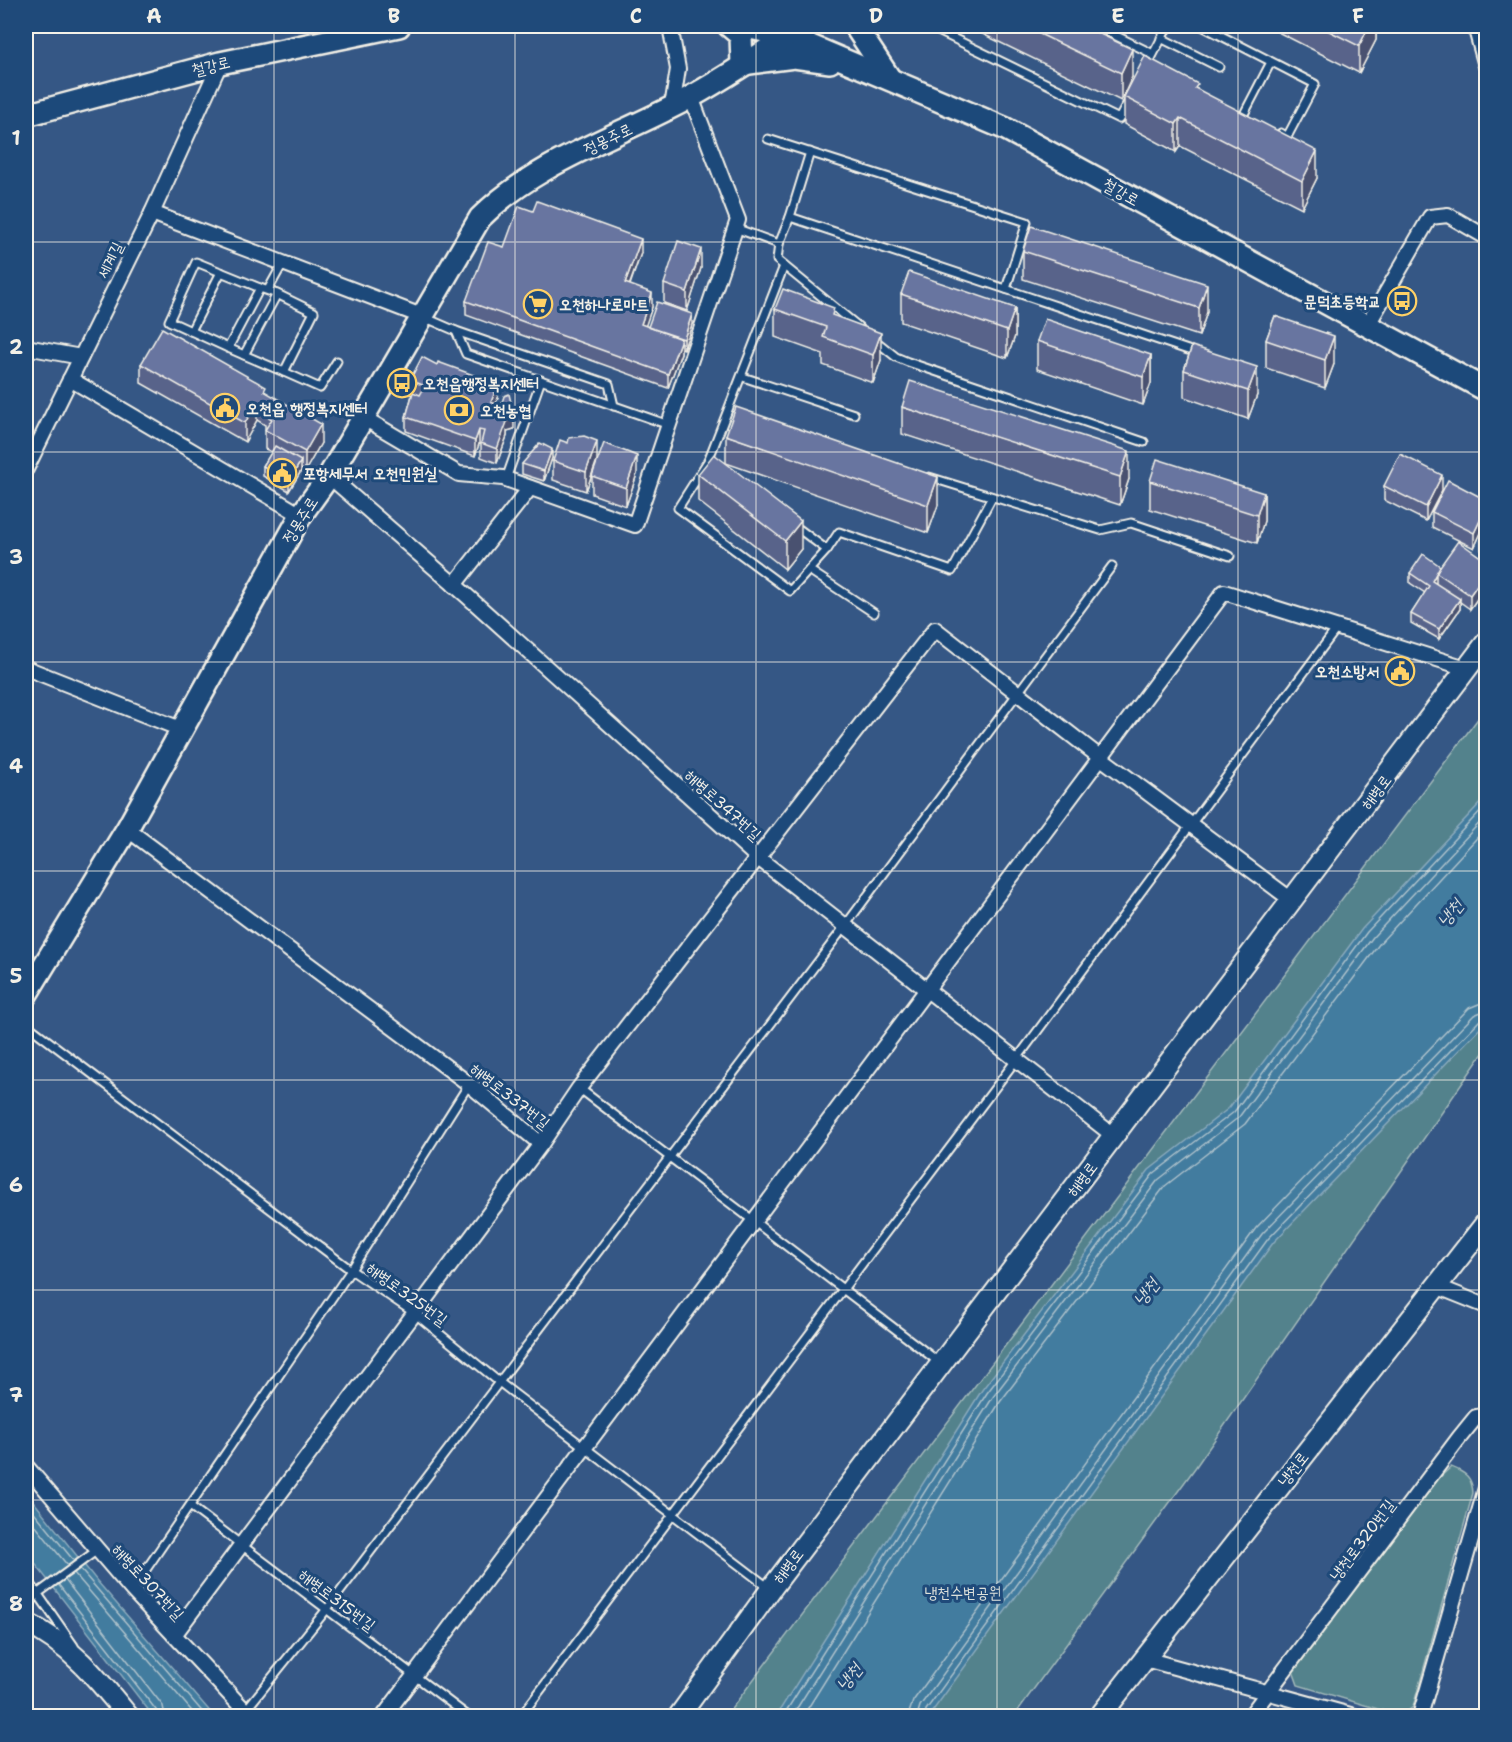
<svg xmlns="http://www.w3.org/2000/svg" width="1512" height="1742" viewBox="0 0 1512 1742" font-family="'Shantell Sans','Poor Story',sans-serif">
	<rect width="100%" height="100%" fill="#355785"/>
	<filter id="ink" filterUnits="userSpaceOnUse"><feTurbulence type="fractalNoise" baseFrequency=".0167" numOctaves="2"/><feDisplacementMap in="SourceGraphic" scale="12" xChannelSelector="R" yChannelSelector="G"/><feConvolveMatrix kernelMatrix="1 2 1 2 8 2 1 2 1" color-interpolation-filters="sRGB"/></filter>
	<g filter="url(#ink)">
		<!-- green -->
		<g fill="#53828c" stroke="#a4baba" stroke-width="1.5">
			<polygon points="1486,708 1486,1049 1195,1468 1014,1716 726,1716"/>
			<path d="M 1451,1467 C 1466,1473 1472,1477 1473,1493 L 1413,1707 L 1401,1716 L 1298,1685 L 1293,1671 L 1438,1479 Z"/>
		</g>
		<!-- water -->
		<g fill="#437b9f" stroke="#8aaabc" stroke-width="1.5">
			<polygon points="1486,797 1486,1022 1273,1243 929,1716 776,1716 982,1390 1149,1170 1229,1108 1362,929"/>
			<polygon points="26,1492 97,1581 214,1716 153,1716 26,1552"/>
		</g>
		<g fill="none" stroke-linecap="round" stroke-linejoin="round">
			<!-- shore -->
			<g stroke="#adc2cb" stroke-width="1.5">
				<polyline points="26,1502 74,1561"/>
				<polyline points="26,1514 68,1566"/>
				<polyline points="80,1569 206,1716"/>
				<polyline points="74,1573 196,1716"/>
				<polyline points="65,1580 163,1706 165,1716"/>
				<polyline points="58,1584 156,1710 158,1716"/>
				<polyline points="783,1716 987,1393 1153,1174 1234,1112 1367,932 1486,805"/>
				<polyline points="792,1716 993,1397 1158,1180 1239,1117 1373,937 1486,816"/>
				<polyline points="803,1716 1000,1402 1165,1186 1245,1124 1380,943 1486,828"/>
				<polyline points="908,1716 913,1701 1256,1228 1469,1008 1486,1001"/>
				<polyline points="917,1716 920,1706 1262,1234 1474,1015 1486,1010"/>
				<polyline points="925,1716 926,1710 1268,1239 1480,1020 1486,1018"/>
			</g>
			<!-- lane casing -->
			<g stroke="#f4f1e8" stroke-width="11">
				<g id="lane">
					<polyline points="928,26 1119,119 1128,102"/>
					<polyline points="1096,26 1153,54"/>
					<polyline points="1202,26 1315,84 1287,137 1281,133"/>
					<polyline points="1161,38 1219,67"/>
					<polyline points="1147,66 1168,26"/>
					<polyline points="1244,114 1271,62"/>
					<polyline points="768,139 1027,222 1006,289"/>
					<polyline points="790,217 810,152"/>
					<polyline points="735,228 779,244"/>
					<polyline points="784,266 708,461 678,508 790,591 827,550 795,526"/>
					<polygon points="260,288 277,294 244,355 228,348"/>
					<polyline points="268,290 283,263"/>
					<polyline points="426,318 456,331 466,354 669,425"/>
					<polyline points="860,328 777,260 779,244 790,217 1188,350"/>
					<polyline points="191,331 221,272"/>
					<polyline points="456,331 609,384 614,406"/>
					<polyline points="876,341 896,357 908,362 1144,442"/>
					<polyline points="228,348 169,321 196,262 260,288"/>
					<polyline points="244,355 284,372 314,312 277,294"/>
					<polyline points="284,372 320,388 337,361"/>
					<polyline points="743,377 854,414"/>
					<polyline points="929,477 1100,530 1131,523 1230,556"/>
					<polyline points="506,479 541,380"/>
					<polyline points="827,550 839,532 952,571 992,497"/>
					<polyline points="809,570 874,613"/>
					<polyline points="26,1024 351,1270 413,1312 499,1382 769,1588"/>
					<polyline points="579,1088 940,1363"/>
					<polyline points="190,1506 468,1716"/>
					<polyline points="26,1577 74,1646"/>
					<polyline points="132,1590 351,1270 469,1084"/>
					<polyline points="26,1609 37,1594 96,1551"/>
					<polyline points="245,1711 327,1609 845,926 1112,566"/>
					<polyline points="521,1716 1016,1060 1337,628"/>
				</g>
			</g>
			<!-- street casing -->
			<g stroke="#f4f1e8" stroke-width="18">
				<g id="street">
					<polyline points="670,26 678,69 672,107"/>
					<polyline points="1475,26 1486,66"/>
					<polyline points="152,213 424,317"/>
					<polyline points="1367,326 1430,217 1448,215 1486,237"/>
					<polyline points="26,347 81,357"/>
					<polyline points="70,379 301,515"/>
					<polyline points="364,418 459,474 503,478 635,525 738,220 691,97"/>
					<polyline points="26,469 152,213 220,63"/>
					<polyline points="329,476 466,595 757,857 1114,1136"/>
					<polyline points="454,585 530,488"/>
					<polyline points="26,668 183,730"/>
					<polyline points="127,829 469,1084 541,1144 579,1088 935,629 1101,758 1293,901"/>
					<polyline points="1436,1286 1486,1306"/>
					<polyline points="26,1466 132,1590 250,1716"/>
					<polyline points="174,1635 541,1144"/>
					<polyline points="1145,1659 1354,1716"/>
					<polyline points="384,1716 1224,592 1469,669"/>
					<polyline points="1250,1716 1459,1438 1476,1417 1486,1415"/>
					<polyline points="1420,1716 1486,1488"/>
				</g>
			</g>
			<!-- secondary casing -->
			<g stroke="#f4f1e8" stroke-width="24">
				<g id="secondary">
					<path d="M 26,1623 C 70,1644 98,1679 128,1716"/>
					<polyline points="679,1716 771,1589 1486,643"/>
					<polyline points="1100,1716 1486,1223"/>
				</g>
			</g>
			<!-- primary casing -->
			<g stroke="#f4f1e8" stroke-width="26">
				<g id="primary">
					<polyline points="729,26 741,36 742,64 794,57 830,62"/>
					<polyline points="741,26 787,36 1004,128 1486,390"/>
					<polyline points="855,26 890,79"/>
					<polyline points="26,115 220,63 399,26"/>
					<path d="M 26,995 L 127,829 L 301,515 L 329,476 L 480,218 C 532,166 605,141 670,108 C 715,85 760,55 802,26"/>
				</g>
			</g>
			<!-- lane -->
			<use href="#lane" stroke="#1f4a7a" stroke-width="7"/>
			<!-- street -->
			<use href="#street" stroke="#1f4a7a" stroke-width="14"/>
			<!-- secondary -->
			<use href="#secondary" stroke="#1f4a7a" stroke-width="20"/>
			<!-- primary -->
			<use href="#primary" stroke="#1f4a7a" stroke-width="21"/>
		</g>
		<!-- wall -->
		<g fill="#59648a" stroke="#f4f1e8" stroke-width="1.5">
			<polygon points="966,26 1083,26 1132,77 1121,101"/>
			<polygon points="1266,26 1376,26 1376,40 1359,73"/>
			<polygon points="1198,89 1317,178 1302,208 1180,146 1176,152 1124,124 1124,97"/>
			<polygon points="1031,226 1207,312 1199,336 1023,279 1023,251"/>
			<polygon points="504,247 641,253 630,285 652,307 645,326 648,327 692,324 684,349 681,348 681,353 668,388 466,315 466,301"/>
			<polygon points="701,268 687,311 664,303 664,284"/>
			<polygon points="901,294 1015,308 1015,336 1007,358 901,322"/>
			<polygon points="775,309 834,316 881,360 873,383 823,365 823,354 775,337"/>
			<polygon points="1275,316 1334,364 1325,388 1266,368 1266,340"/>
			<polygon points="1037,341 1151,355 1151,383 1143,405 1037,369"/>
			<polygon points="1192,346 1257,395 1248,419 1184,397 1184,370"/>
			<polygon points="141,364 266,393 321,443 305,471 301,469 301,471 289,491 263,476 263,466 272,452 265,449 265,425 257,420 245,442 141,383"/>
			<polygon points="410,380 498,398 495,404 514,429 507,431 507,436 497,463 481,457 481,444 479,444 475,456 406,431 406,417 412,395 410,394"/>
			<polygon points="902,407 1129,479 1120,505 902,434"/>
			<polygon points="726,435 938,505 928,533 726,463"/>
			<polygon points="552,458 544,481 522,474 522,464"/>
			<polygon points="597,460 586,491 553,480 553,461"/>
			<polygon points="637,474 626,506 592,494 592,476"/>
			<polygon points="698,474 801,549 785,569 698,501"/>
			<polygon points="1150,481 1264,493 1264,521 1257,543 1150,509"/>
			<polygon points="1384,486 1442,490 1426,521 1384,500"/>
			<polygon points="1486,500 1486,522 1474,548 1432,527 1432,512"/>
			<polygon points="1486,530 1486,553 1481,550 1481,541"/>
			<polygon points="1486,561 1486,586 1470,609 1460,602 1460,609 1439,639 1411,623 1411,614 1425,593 1410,583 1410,573 1440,566"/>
		</g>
		<!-- shaded-wall -->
		<g fill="#495170" stroke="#f4f1e8" stroke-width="1.5">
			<polygon points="1369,26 1376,26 1376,40 1359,73 1359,46"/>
			<polygon points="1132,49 1132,77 1121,101 1121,73"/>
			<polygon points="1180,118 1180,146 1176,152 1176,124"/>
			<polygon points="1317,151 1317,178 1302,208 1302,181"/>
			<polygon points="641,239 641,253 625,297 625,283"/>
			<polygon points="701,249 701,268 687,311 687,292"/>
			<polygon points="1207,284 1207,312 1199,336 1199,308"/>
			<polygon points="652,293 652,307 641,339 641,324"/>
			<polygon points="1015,308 1015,336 1007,358 1007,331"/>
			<polygon points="692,314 692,324 684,349 684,339"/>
			<polygon points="881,333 881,360 873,383 873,355"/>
			<polygon points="1334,336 1334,364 1325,388 1325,360"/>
			<polygon points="681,339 681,353 668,388 668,374"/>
			<polygon points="1151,355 1151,383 1143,405 1143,377"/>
			<polygon points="1257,367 1257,395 1248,419 1248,391"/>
			<polygon points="498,384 498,398 491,416 491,402"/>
			<polygon points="257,402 257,420 245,442 245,423"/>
			<polygon points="514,415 514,429 507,431 507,436 497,463 497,449 505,417"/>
			<polygon points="321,424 321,443 305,471 305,452"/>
			<polygon points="479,430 479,444 475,456 475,441"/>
			<polygon points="597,441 597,460 586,491 586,472"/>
			<polygon points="552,449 552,458 544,481 544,471"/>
			<polygon points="1129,451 1129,479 1120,505 1120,477"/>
			<polygon points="637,456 637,474 626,506 626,488"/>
			<polygon points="301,461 301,471 289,491 289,481"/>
			<polygon points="1442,475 1442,490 1426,521 1426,507"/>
			<polygon points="938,477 938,505 928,533 928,505"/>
			<polygon points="1264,493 1264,521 1257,543 1257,515"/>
			<polygon points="1486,508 1486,522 1474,548 1474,533"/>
			<polygon points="801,521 801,549 785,569 785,541"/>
			<polygon points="1486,572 1486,586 1470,609 1470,595"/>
			<polygon points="1436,574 1436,584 1432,581"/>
			<polygon points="1460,599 1460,609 1439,639 1439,629"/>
		</g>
		<!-- building -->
		<g fill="#6874a0" stroke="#f4f1e8" stroke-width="1.5">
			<polygon points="1023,26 1083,26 1132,49 1121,73"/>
			<polygon points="1319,26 1369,26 1359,46"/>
			<polygon points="1145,56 1198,84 1195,88 1317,151 1302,181 1180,118 1176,124 1124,97"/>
			<polygon points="537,201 641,239 625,283 652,293 641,324 681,339 668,374 466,301 488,242 504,247 519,206 533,211"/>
			<polygon points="1031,226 1207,284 1199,308 1023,251"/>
			<polygon points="678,241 701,249 687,292 664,284"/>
			<polygon points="909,272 1015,308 1007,331 901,294"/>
			<polygon points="783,289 834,308 832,315 881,333 873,355 823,337 826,327 775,309"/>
			<polygon points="657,302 692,314 684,339 648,327"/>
			<polygon points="1275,316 1334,336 1325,360 1266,340"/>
			<polygon points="1045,319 1151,355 1143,377 1037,341"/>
			<polygon points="162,328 266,387 264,391 321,424 305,452 265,430 272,419 265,415 269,408 257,402 245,423 141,364"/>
			<polygon points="1192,346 1257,367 1248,391 1184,370"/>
			<polygon points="422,357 437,365 438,362 498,384 491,402 501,406 504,396 509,394 514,415 505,417 504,421 507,422 497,449 481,443 484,431 479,430 475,441 406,417 413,392 420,395 425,386 410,380"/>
			<polygon points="910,381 1129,451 1120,477 902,407"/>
			<polygon points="736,407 938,477 928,505 726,435"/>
			<polygon points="584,436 597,441 586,472 553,461 560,440 568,443 569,438"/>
			<polygon points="540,443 552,449 544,471 522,464"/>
			<polygon points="604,443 637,456 626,488 592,476"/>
			<polygon points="275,446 301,461 289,481 263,466"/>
			<polygon points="714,454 801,521 785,541 698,474"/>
			<polygon points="1400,454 1442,475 1426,507 1384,486"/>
			<polygon points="1157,459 1264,493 1257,515 1150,481"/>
			<polygon points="1448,480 1486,500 1486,508 1474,533 1432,512"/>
			<polygon points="1486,530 1486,544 1481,541"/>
			<polygon points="1458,541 1486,561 1486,572 1470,595 1436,572"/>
			<polygon points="1423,554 1440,566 1432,581 1460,599 1439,629 1411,614 1429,586 1410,573"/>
		</g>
	</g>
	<!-- grid -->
	<path fill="none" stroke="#f4f1e8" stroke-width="1.5" stroke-opacity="0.55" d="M 274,26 L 274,1716M 515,26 L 515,1716M 756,26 L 756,1716M 997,26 L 997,1716M 1238,26 L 1238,1716M 26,242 L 1486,242M 26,452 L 1486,452M 26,662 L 1486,662M 26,871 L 1486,871M 26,1080 L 1486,1080M 26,1290 L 1486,1290M 26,1500 L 1486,1500"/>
	<!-- icons -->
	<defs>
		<g id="bus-ring" transform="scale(1.5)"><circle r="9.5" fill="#1f4a7a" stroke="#ffd166" stroke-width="1.5"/><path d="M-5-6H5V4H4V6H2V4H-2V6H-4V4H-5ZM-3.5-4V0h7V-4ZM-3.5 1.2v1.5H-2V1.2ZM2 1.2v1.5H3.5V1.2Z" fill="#ffd166"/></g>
		<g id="supermarket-ring" transform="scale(1.5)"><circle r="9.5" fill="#1f4a7a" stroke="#ffd166" stroke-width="1.5"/><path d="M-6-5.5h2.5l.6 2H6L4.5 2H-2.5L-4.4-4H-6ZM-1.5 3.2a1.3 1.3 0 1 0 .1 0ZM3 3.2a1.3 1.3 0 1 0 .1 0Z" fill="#ffd166"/></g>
		<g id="civic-ring" transform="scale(1.5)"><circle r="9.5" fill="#1f4a7a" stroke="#ffd166" stroke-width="1.5"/><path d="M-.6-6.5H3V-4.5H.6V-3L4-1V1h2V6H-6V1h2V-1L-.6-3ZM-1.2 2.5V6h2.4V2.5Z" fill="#ffd166"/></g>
		<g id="bank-ring" transform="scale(1.5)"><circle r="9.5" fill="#1f4a7a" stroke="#ffd166" stroke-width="1.5"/><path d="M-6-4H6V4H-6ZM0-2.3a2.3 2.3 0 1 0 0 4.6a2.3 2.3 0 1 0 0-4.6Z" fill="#ffd166"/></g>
	</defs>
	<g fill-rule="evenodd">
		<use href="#bus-ring" x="1402" y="301"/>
		<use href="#supermarket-ring" x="538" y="304"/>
		<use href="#bus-ring" x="402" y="383"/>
		<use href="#civic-ring" x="225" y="408"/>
		<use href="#bank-ring" x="459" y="410"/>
		<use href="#civic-ring" x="282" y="473"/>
		<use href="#civic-ring" x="1400" y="671"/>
	</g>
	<g text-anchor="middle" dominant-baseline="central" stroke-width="6" stroke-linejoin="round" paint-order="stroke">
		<!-- street labels -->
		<g font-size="16" fill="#f4f1e8" stroke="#1f4a7a">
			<text transform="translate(211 66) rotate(-14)">철강로</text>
			<text transform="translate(608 139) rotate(-26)">정몽주로</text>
			<text transform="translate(1121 192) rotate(29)">철강로</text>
			<text transform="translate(110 260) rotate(-64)">세계길</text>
			<text transform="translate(300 520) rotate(-58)">정몽주로</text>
			<text transform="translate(1376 792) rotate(-53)">해병로</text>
			<text transform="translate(723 805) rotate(42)">해병로347번길</text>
			<text transform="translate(510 1096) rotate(38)">해병로337번길</text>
			<text transform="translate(1082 1179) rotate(-53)">해병로</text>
			<text transform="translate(407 1294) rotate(36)">해병로325번길</text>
			<text transform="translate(1293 1469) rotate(-52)">냉천로</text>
			<text transform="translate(1362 1540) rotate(-53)">냉천로320번길</text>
			<text transform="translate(788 1566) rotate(-53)">해병로</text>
			<text transform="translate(148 1582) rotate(47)">해병로307번길</text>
			<text transform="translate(337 1600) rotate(37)">해병로315번길</text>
		</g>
		<!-- poi labels -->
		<g font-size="16" font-weight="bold" fill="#f4f1e8" stroke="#1f4a7a" text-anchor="start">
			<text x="1381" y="301" text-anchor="end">문덕초등학교</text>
			<text x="559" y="304">오천하나로마트</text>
			<text x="423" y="383">오천읍행정복지센터</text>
			<text x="246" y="408">오천읍 행정복지센터</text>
			<text x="480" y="410">오천농협</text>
			<text x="303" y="473">포항세무서 오천민원실</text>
			<text x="1379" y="671" text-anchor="end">오천소방서</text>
		</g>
		<!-- park labels -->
		<g font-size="16" fill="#dce0da" stroke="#1f4a7a">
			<text x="963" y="1592">냉천수변공원</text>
		</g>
		<!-- water labels -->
		<g font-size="18" font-style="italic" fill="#d9dfdd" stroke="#1f4a7a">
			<text transform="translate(1450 913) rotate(-51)">냉천</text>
			<text transform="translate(1146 1292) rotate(-52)">냉천</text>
			<text transform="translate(849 1677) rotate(-52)">냉천</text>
		</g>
	</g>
	<!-- margin -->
	<rect width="1512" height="1742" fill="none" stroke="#1f4a7a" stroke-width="66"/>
	<rect x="33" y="33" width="1446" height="1676" fill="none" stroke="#f4f1e8" stroke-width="2"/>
	<g font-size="20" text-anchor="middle" font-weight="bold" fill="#f4f1e8">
		<text x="154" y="23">A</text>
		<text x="394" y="23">B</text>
		<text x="636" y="23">C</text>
		<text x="876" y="23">D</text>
		<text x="1118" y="23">E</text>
		<text x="1358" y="23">F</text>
		<text x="16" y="145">1</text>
		<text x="16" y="354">2</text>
		<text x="16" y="564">3</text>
		<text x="16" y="773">4</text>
		<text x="16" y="983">5</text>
		<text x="16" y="1192">6</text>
		<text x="16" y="1402">7</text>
		<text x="16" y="1611">8</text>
	</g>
</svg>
